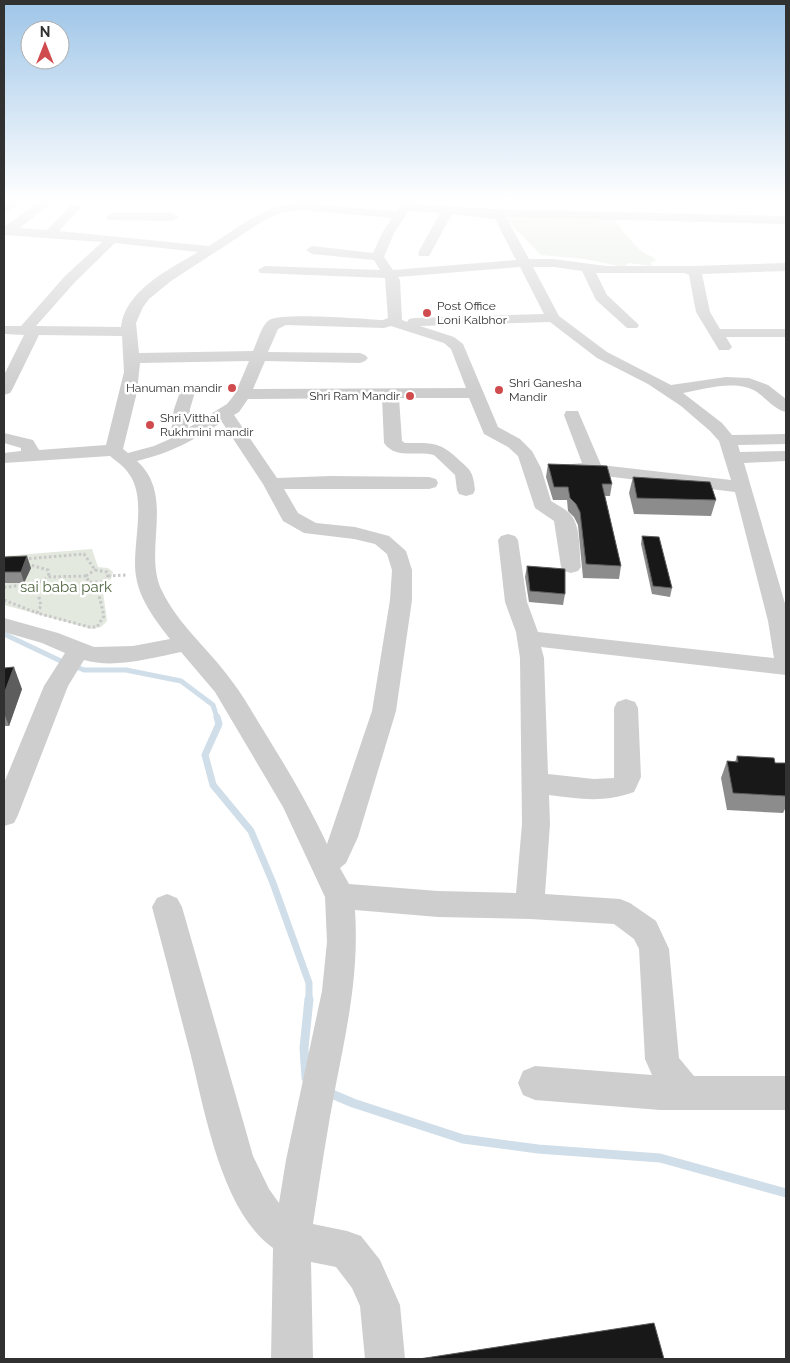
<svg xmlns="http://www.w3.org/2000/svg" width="790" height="1363" viewBox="0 0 790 1363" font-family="Raleway,sans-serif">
	<rect width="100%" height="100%" fill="#fff"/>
	<!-- green -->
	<g fill="#e3e9de">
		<path d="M 503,216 L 612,216 C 619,226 634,246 644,253 C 649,256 654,256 656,261 L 650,263 L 652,266 L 628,263 L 624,267 L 585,259 L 541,255 Z"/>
		<polygon points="92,549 98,567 108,568 113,572 111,579 102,585 107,621 101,627 92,629 4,605 4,556"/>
	</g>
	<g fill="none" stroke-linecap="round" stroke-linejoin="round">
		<!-- stream-far2 -->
		<g stroke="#d0dee9" stroke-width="5">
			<polyline points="4,634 65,663"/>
			<polyline points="74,666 84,670 126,670 181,681 213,705 217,718"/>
		</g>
		<!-- stream-far1 -->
		<polyline stroke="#d0dee9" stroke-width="7" points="217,717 219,724 205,755 213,785 251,831 273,883 309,983 309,1000"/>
		<!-- stream -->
		<g stroke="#d0dee9" stroke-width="9">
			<polyline points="306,1078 304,1048 309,999"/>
			<polyline points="327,1092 353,1103 463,1139 538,1149 660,1158 786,1193"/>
		</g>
		<!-- path -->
		<g stroke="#c8c8c8" stroke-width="3" stroke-dasharray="2.5 2.5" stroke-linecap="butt">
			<polyline points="24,559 84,554 95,570"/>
			<polyline points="27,564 48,570 49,577"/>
			<polygon points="95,570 107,572 108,578 101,582 89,582 86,576"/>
			<polyline points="86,576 49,577 36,584 41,606 37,613 89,627 97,627 104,616 96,583"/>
			<polyline points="108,576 127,575"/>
			<path d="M 4,587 C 13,587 30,583 36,584"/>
			<polyline points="4,600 37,613"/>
		</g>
		<!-- minor -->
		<g fill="#cecece" fill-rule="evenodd">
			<polygon points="9,200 22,200 8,212 4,213 4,205"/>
			<path d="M 41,200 L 54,200 L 20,228 L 47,230 L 71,205 L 75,204 L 81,207 L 59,231 L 209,246 L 247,221 L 272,208 L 307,200 L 321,200 L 317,205 L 397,211 L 404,200 L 415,200 L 413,204 L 491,209 L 786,216 L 786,224 L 506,217 L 529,259 L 554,259 L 606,266 L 692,266 L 786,263 L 786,271 L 702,274 L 710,312 L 720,329 L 786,329 L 786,337 L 726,337 L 732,347 L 729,350 L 719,350 L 696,312 L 689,275 L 685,273 L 596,273 L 607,295 L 639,325 L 637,328 L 627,328 L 596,300 L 582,271 L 554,267 L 533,267 L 559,316 L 607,352 L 671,385 L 726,377 L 749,378 L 768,385 L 786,399 L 786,412 C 774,409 767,399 757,392 C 737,379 705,389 683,393 L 722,423 L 732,435 L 786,434 L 786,444 L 738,445 L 740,452 L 786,451 L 786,461 L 744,463 L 786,607 L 786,675 L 541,647 L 544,658 L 548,774 L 594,779 L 614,778 L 614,708 L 617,702 L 626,699 L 635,702 L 638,708 L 641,777 L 634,792 C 605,803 579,799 549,795 L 550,824 L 545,894 L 620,899 L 630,903 L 656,921 L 669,949 L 679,1058 L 694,1076 L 786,1076 L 786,1110 L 660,1110 L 535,1100 L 523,1095 L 518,1083 L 523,1071 L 535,1066 L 652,1075 L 645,1059 L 639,949 L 634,939 L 614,924 L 530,919 L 438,917 L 355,910 C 359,972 348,1023 336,1084 C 327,1131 320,1177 313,1224 L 347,1231 L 361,1236 L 380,1260 L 400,1305 L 405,1359 L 365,1359 L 360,1306 L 352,1288 L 336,1267 L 311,1262 L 313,1359 L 271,1359 L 273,1248 C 221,1211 205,1111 190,1052 C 177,1003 165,955 152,907 L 157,898 L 167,894 L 177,898 L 182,907 L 253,1156 L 269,1189 L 279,1203 L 286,1160 L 322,991 L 327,942 L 325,897 L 283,807 L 215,692 L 181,652 C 151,658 114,669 84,660 L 68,686 L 18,815 L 14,823 L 4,826 L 4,783 L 44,686 L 65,653 L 42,643 L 4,632 L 4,618 L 58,633 L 94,647 L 133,646 L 170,639 C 156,621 139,599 136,576 C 131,546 148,500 129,474 C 125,467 116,461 110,456 L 4,463 L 4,453 L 21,451 L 21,448 L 4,443 L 4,433 L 33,440 L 39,450 L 106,445 L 124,372 L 122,336 L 39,335 L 12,390 L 10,393 L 4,395 L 4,375 L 24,335 L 4,334 L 4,326 L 21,326 L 65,276 L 102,242 L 4,235 L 4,227 ZM 301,210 L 392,218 L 382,233 L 373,253 L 312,246 L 306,250 L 312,254 L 374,260 L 380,270 L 265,266 L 258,270 L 260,273 L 385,278 L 388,318 L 383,320 C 362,319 283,312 269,320 C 261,326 257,343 253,351 L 139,353 L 136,323 L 143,307 L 149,299 L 171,281 L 263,221 L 280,213 ZM 409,211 L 440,213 L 418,253 L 419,256 L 429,256 L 452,214 L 495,219 L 516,260 L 393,270 L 384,257 L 394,233 ZM 115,243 L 198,252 C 170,269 125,290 121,327 L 36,326 L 75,282 ZM 520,267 L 544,314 L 414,318 L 409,319 L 407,322 L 402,320 L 400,280 L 398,277 ZM 550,322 L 597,358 L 648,384 L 681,406 L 710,431 L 719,441 L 731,480 L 601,465 L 578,411 L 566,411 L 564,415 L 582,463 L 572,464 L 569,468 L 572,472 L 735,492 L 768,621 L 774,658 L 538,632 L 527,602 L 518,540 L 515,536 L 508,534 L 501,536 L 498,540 L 505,602 L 516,632 L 520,658 L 522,824 L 516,893 L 438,891 L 349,884 L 340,868 L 346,863 L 358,837 L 396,711 L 412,600 L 412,570 L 406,551 L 389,536 L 355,527 L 316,523 L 298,513 L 284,489 L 429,489 L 436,487 L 438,483 L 436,479 L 429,477 L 330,476 L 277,478 L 234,415 L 239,412 L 248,399 L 382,398 L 384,443 C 396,460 417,450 434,455 L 455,475 L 457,490 L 459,494 L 466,496 L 473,494 L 475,490 C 473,473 472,471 459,460 C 440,441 431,443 405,443 L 402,441 L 399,398 L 469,398 L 484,434 L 508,447 L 518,456 L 535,508 L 554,521 L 561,567 L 564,571 L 571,573 L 578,571 L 581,567 C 579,552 581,527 571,515 C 566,509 557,505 551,501 L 541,468 L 532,451 L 520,439 L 498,427 L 463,344 L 454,337 L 420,326 ZM 286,325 L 384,328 L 391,326 L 444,343 L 451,349 L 466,388 L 253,389 L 265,361 L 360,363 L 365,361 L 368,358 L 365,355 L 360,353 L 268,352 L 278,329 ZM 249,361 L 235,394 L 227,404 L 188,428 L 190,409 L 195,392 L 193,389 L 181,389 L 174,409 L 170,439 L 154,446 L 128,453 L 123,449 L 137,392 L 140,363 ZM 222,422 L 263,484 L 283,521 L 304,533 L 354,539 L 375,544 L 387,554 L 392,570 L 390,600 L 372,711 L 327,844 C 308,803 286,767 262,728 C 252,712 243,695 231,680 C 209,649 179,626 162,591 C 142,551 176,496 137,461 C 173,452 190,442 222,422 Z"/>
			<polygon points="112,213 172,213 178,217 172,221 108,220 106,217"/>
		</g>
	</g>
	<!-- wall -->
	<g fill="#8c8c8c">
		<polygon points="548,464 612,484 610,496 605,496 621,566 619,579 583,578 578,525 574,517 568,511 567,500 553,500 546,477"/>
		<polygon points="633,477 716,500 711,516 634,514 629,493"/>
		<polygon points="642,536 672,588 670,597 652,594 641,544"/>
		<polygon points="4,557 31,568 24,583 4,583"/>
		<polygon points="527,566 565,594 563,605 529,602 525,577"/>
		<polygon points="4,668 22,689 9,726 4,726"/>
		<polygon points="737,756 775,763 786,763 786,807 783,813 727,810 721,778 727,761 735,762"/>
	</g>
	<!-- shaded-wall -->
	<g fill="#5d5d5d">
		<polygon points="27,556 31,568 24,583 21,572"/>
		<polygon points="14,667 22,689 9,726 4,713 4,694"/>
	</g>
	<!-- building -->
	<g fill="#181818" stroke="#5d5d5d">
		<polygon points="548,464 607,466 612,484 602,484 621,566 586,564 580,512 576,504 570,498 568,487 554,487"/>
		<polygon points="633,477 710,482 716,500 637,498"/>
		<polygon points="642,536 659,537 672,588 653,586"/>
		<polygon points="27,556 21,572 4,572 4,557"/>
		<polygon points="527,566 565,569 565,594 530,591"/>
		<polygon points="14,667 4,694 4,668"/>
		<polygon points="737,756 774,758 775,763 786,763 786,796 733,793 727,761 738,762"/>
		<polygon points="654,1323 664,1359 419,1359"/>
	</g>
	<!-- sky -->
	<linearGradient id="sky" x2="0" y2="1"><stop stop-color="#9ec5e8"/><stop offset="0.51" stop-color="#fff"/><stop offset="1" stop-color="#fff" stop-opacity="0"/></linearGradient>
	<rect width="790" height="391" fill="url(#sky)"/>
	<!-- markers -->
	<g fill="#d04b4d" stroke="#fff" stroke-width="2">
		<circle cx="427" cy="313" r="5"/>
		<circle cx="232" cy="388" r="5"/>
		<circle cx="499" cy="390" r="5"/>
		<circle cx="410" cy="396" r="5"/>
		<circle cx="150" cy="425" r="5"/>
	</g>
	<g text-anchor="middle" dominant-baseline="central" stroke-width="5" stroke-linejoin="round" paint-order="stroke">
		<!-- far-poi labels -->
		<g font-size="12" fill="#313131" stroke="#fff" text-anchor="start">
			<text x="437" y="306">Post Office<tspan x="437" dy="14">Loni Kalbhor</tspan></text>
			<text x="509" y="383">Shri Ganesha<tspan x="509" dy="14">Mandir</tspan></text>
			<text x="222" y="388" text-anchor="end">Hanuman mandir</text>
			<text x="400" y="396" text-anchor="end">Shri Ram Mandir</text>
			<text x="160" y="418">Shri Vitthal<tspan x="160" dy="14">Rukhmini mandir</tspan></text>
		</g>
		<!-- park labels -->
		<g font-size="15" fill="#526743" stroke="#fff">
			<text x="66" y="587">sai baba park</text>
		</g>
	</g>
	<!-- border -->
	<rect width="790" height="1363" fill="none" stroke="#313131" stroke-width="10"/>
	<!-- north arrow -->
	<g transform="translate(45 45)"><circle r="24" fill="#ffffff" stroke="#adadad"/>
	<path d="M0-4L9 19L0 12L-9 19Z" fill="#d04b4d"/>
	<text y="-8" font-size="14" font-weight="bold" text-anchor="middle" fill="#313131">N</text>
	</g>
</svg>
